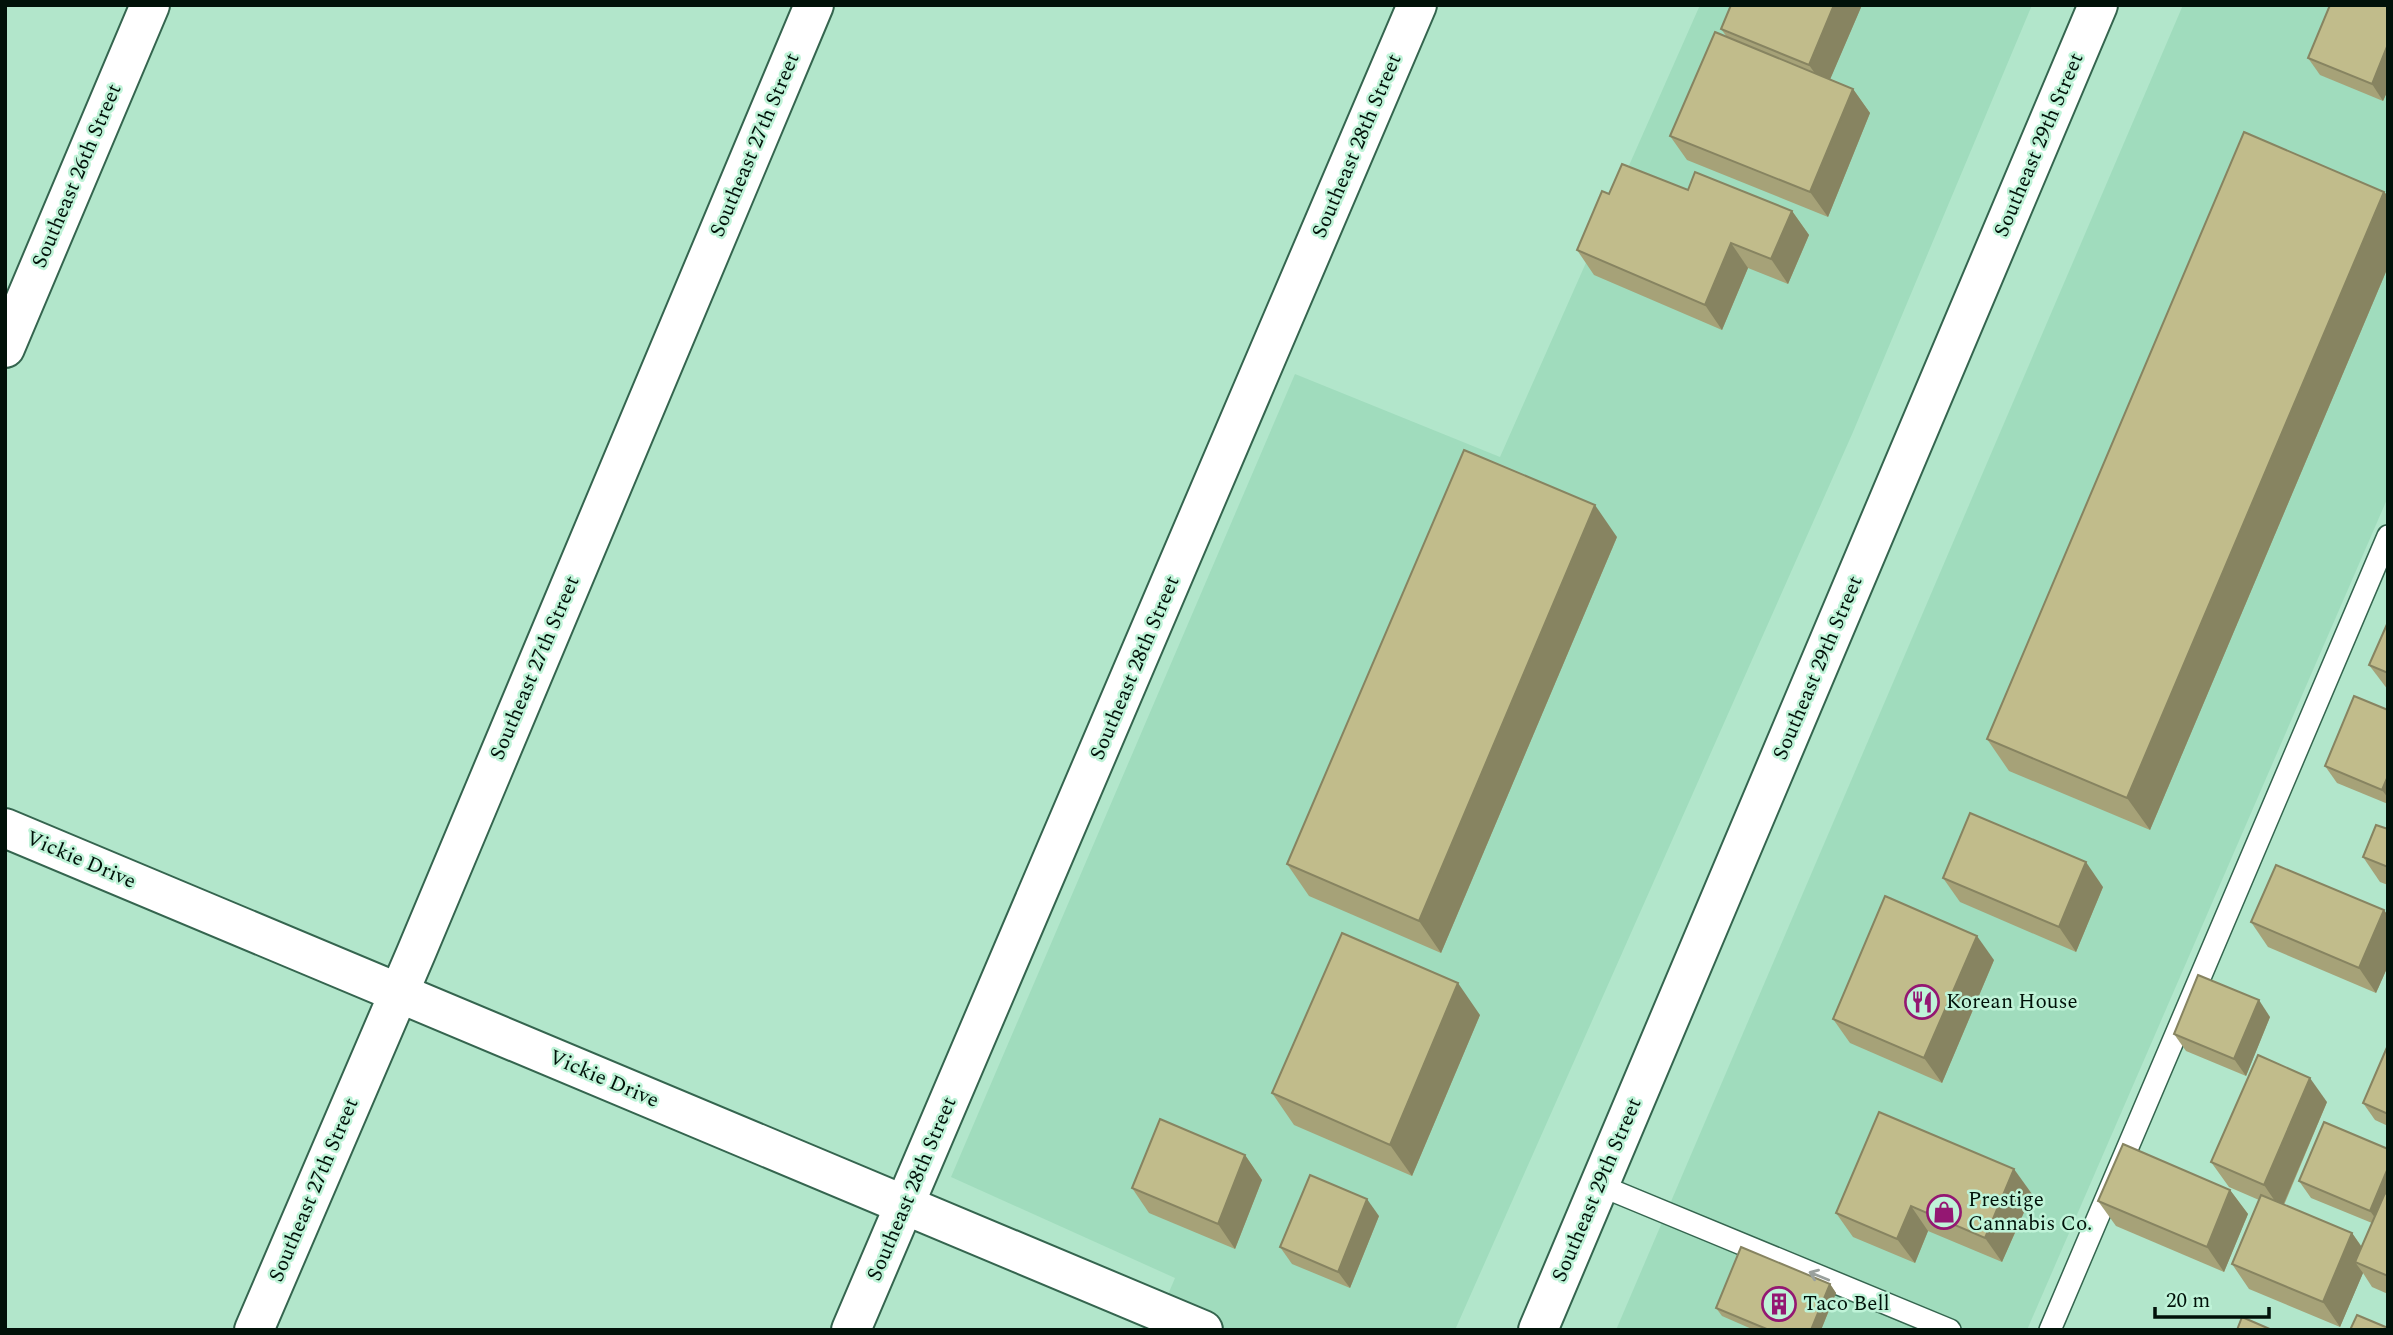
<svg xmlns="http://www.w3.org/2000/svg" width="2393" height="1335" viewBox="0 0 2393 1335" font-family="Spectral,serif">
	<rect width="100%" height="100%" fill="#b2e6cb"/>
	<!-- built -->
	<g fill="#a0dcbd">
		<polygon points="1700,5 2032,5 1853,432 1455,1330 1153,1330 1175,1278 951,1177 1295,374 1500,457"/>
		<polygon points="2183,5 2388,5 2388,497 2027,1330 1616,1330"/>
	</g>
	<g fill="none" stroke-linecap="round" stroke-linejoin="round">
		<!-- lane casing -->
		<g stroke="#35654f" stroke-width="24">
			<g id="lane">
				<polyline points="1599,1185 1950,1330"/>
				<polyline points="2050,1330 2388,536"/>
			</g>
		</g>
		<!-- street casing -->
		<g stroke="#35654f" stroke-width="42">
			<g id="street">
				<polyline points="5,348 150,5"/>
				<polyline points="254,1330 416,953 814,5"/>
				<polyline points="851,1330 1417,5"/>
			</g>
		</g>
		<!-- secondary casing -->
		<g stroke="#35654f" stroke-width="42">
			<g id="secondary">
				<polyline points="5,828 1203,1330"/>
				<polyline points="1538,1330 2098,5"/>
			</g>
		</g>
		<!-- lane -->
		<use href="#lane" stroke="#fff" stroke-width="21"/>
		<!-- street -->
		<use href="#street" stroke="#fff" stroke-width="38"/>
		<!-- secondary -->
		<use href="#secondary" stroke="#fff" stroke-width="38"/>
	</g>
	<!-- wall -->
	<g fill="#a6a278">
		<polygon points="1862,5 1830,79 1853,89 1870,113 1828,217 1687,160 1670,136 1727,37 1721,29"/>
		<polygon points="2388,5 2388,90 2383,101 2320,75 2308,58"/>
		<polygon points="2384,192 2388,196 2388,267 2150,830 2009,771 1987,739"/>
		<polygon points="1609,194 1792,211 1809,235 1788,284 1748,268 1722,330 1594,275 1577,250"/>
		<polygon points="1617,537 1441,953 1309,896 1287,864"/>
		<polygon points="2388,622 2388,690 2369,665"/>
		<polygon points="2388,710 2388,804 2337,783 2325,766"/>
		<polygon points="2388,829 2388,885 2380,882 2363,857"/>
		<polygon points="1943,878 2103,887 2076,952 1960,902"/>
		<polygon points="2384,910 2388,916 2388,966 2376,993 2268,947 2251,922"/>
		<polygon points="1994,960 1942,1083 1850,1043 1833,1019"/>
		<polygon points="1480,1015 1412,1176 1294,1125 1272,1093"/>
		<polygon points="2270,1017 2246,1076 2186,1051 2174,1034"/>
		<polygon points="2388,1045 2388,1126 2375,1120 2363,1103"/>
		<polygon points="2327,1102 2284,1205 2352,1233 2362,1247 2372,1223 2311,1198 2299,1181 2388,1149 2388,1294 2372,1287 2363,1273 2340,1327 2249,1289 2232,1264 2259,1200 2229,1187 2211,1162"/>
		<polygon points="1245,1155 1262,1180 1235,1249 1149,1213 1132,1188"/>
		<polygon points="2230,1190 2248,1214 2224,1272 2116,1226 2098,1201"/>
		<polygon points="2032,1194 2002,1262 1928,1231 1915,1263 1853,1237 1836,1213"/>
		<polygon points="1379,1216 1350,1288 1292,1264 1280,1247"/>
		<polygon points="1830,1284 1836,1293 1821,1330 1754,1330 1722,1316 1716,1308"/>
	</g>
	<!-- shaded-wall -->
	<g fill="#878461">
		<polygon points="1834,5 1862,5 1826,89 1809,65"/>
		<polygon points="2388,44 2388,90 2383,101 2372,84"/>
		<polygon points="1853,89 1870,113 1828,217 1810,192"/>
		<polygon points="2384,192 2388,196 2388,267 2150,830 2127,798"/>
		<polygon points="1792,211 1809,235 1788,284 1771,259"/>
		<polygon points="1731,243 1748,268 1722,330 1705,305"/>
		<polygon points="1595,505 1617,537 1441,953 1419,921"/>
		<polygon points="2388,776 2388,798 2382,790"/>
		<polygon points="2086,862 2103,887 2076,952 2059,927"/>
		<polygon points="2384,910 2388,916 2388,966 2376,993 2359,968"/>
		<polygon points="1977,936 1994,960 1942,1083 1924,1058"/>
		<polygon points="1458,983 1480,1015 1412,1176 1390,1145"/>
		<polygon points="2259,1000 2270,1017 2246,1076 2234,1059"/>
		<polygon points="2310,1078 2327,1102 2281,1210 2264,1185"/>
		<polygon points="1245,1155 1262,1180 1235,1249 1218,1224"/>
		<polygon points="2388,1168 2388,1213 2382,1227 2370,1211"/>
		<polygon points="2014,1169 2032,1194 2002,1262 1985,1238"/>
		<polygon points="2230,1190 2248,1214 2224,1272 2207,1247"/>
		<polygon points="1367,1199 1379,1216 1350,1288 1338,1272"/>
		<polygon points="1911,1206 1928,1231 1915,1263 1897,1239"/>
		<polygon points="2352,1233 2369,1258 2355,1262 2363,1273 2340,1327 2323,1302"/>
		<polygon points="1830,1284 1836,1293 1821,1330 1811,1330"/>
	</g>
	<!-- building -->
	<g fill="#c1bc8b" stroke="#878461" stroke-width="2">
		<polygon points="1731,5 1834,5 1809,65 1721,29"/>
		<polygon points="2330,5 2388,5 2388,44 2372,84 2308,58"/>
		<polygon points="1715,32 1853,89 1810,192 1670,136"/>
		<polygon points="2244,132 2384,192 2127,798 1987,739"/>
		<polygon points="1622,164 1688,190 1695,172 1792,211 1771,259 1731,243 1705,305 1577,250 1602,191 1609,194"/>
		<polygon points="1464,450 1595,505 1419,921 1287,864"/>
		<polygon points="2388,622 2388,673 2369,665"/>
		<polygon points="2354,696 2388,710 2388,776 2382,790 2325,766"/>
		<polygon points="1970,813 2086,862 2059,927 1943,878"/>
		<polygon points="2376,825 2388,829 2388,867 2363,857"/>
		<polygon points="2276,865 2384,910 2359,968 2251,922"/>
		<polygon points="1885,896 1977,936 1924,1058 1833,1019"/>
		<polygon points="1342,933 1458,983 1390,1145 1272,1093"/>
		<polygon points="2198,975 2259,1000 2234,1059 2174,1034"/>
		<polygon points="2388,1045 2388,1114 2363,1103"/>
		<polygon points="2258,1055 2310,1078 2264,1185 2211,1162"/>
		<polygon points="1879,1112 2014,1169 1985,1238 1911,1206 1897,1239 1836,1213"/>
		<polygon points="1160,1119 1245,1155 1218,1224 1132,1188"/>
		<polygon points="2324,1122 2388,1149 2388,1168 2370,1211 2299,1181"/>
		<polygon points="2123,1144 2230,1190 2207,1247 2098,1201"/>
		<polygon points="1310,1175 1367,1199 1338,1272 1280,1247"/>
		<polygon points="2385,1193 2388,1195 2388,1276 2355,1262"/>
		<polygon points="2261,1195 2352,1233 2323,1302 2232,1264"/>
		<polygon points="1741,1247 1830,1284 1811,1330 1769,1330 1716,1308"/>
		<polygon points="2357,1315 2388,1328 2388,1330 2350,1330"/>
		<polygon points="2242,1317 2272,1330 2237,1330"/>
	</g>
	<!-- one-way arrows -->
	<defs><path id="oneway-shaft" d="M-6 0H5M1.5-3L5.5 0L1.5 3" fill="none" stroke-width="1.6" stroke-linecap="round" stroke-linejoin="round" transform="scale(1.75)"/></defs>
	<use stroke="#99a09d" href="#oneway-shaft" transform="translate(1819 1276) rotate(-158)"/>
	<!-- icons -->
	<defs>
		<g id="restaurant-ring" transform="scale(1.75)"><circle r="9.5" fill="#bff3d8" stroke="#941772" stroke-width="1.5"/><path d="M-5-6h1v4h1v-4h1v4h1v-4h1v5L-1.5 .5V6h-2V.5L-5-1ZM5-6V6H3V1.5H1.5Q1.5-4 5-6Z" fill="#941772"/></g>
		<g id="shop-ring" transform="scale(1.75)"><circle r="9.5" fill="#bff3d8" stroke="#941772" stroke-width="1.5"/><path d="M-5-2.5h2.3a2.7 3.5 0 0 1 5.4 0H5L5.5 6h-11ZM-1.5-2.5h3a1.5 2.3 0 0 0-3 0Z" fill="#941772"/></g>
		<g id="building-ring" transform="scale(1.75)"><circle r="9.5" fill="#bff3d8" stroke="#941772" stroke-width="1.5"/><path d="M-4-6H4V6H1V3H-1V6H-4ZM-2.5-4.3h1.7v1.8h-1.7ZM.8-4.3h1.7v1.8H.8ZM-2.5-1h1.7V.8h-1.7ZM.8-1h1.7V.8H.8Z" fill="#941772"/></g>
	</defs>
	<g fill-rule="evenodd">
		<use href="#restaurant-ring" x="1922" y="1002"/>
		<use href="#shop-ring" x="1944" y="1212"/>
		<use href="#building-ring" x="1779" y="1304"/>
	</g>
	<g text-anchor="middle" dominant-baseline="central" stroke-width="5" stroke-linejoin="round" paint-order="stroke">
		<!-- street labels -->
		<g font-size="21" fill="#011109" stroke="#bff3d8">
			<text transform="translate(755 145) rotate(-67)">Southeast 27th Street</text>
			<text transform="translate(2039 145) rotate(-67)">Southeast 29th Street</text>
			<text transform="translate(1357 146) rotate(-67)">Southeast 28th Street</text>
			<text transform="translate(77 176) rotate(-67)">Southeast 26th Street</text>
			<text transform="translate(535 668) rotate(-67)">Southeast 27th Street</text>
			<text transform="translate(1135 668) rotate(-67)">Southeast 28th Street</text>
			<text transform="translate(1818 668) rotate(-67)">Southeast 29th Street</text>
			<text transform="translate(81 860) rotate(23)">Vickie Drive</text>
			<text transform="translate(604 1079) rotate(23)">Vickie Drive</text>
			<text transform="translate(912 1189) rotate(-67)">Southeast 28th Street</text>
			<text transform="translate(314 1190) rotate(-67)">Southeast 27th Street</text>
			<text transform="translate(1597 1190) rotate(-67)">Southeast 29th Street</text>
		</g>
		<!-- poi labels -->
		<g font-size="21" fill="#011109" stroke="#bff3d8" text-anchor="start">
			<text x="1946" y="1002">Korean House</text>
			<text x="1968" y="1200">Prestige<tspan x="1968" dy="24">Cannabis Co.</tspan></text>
			<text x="1803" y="1304">Taco Bell</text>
		</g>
	</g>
	<!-- border -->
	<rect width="2393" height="1335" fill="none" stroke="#011109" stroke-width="14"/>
	<!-- scale -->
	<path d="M2155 1307v10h114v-10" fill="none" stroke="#011109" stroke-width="3.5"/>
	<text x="2166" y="1307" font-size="21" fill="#011109" stroke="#bff3d8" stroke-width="5" paint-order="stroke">20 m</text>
</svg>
